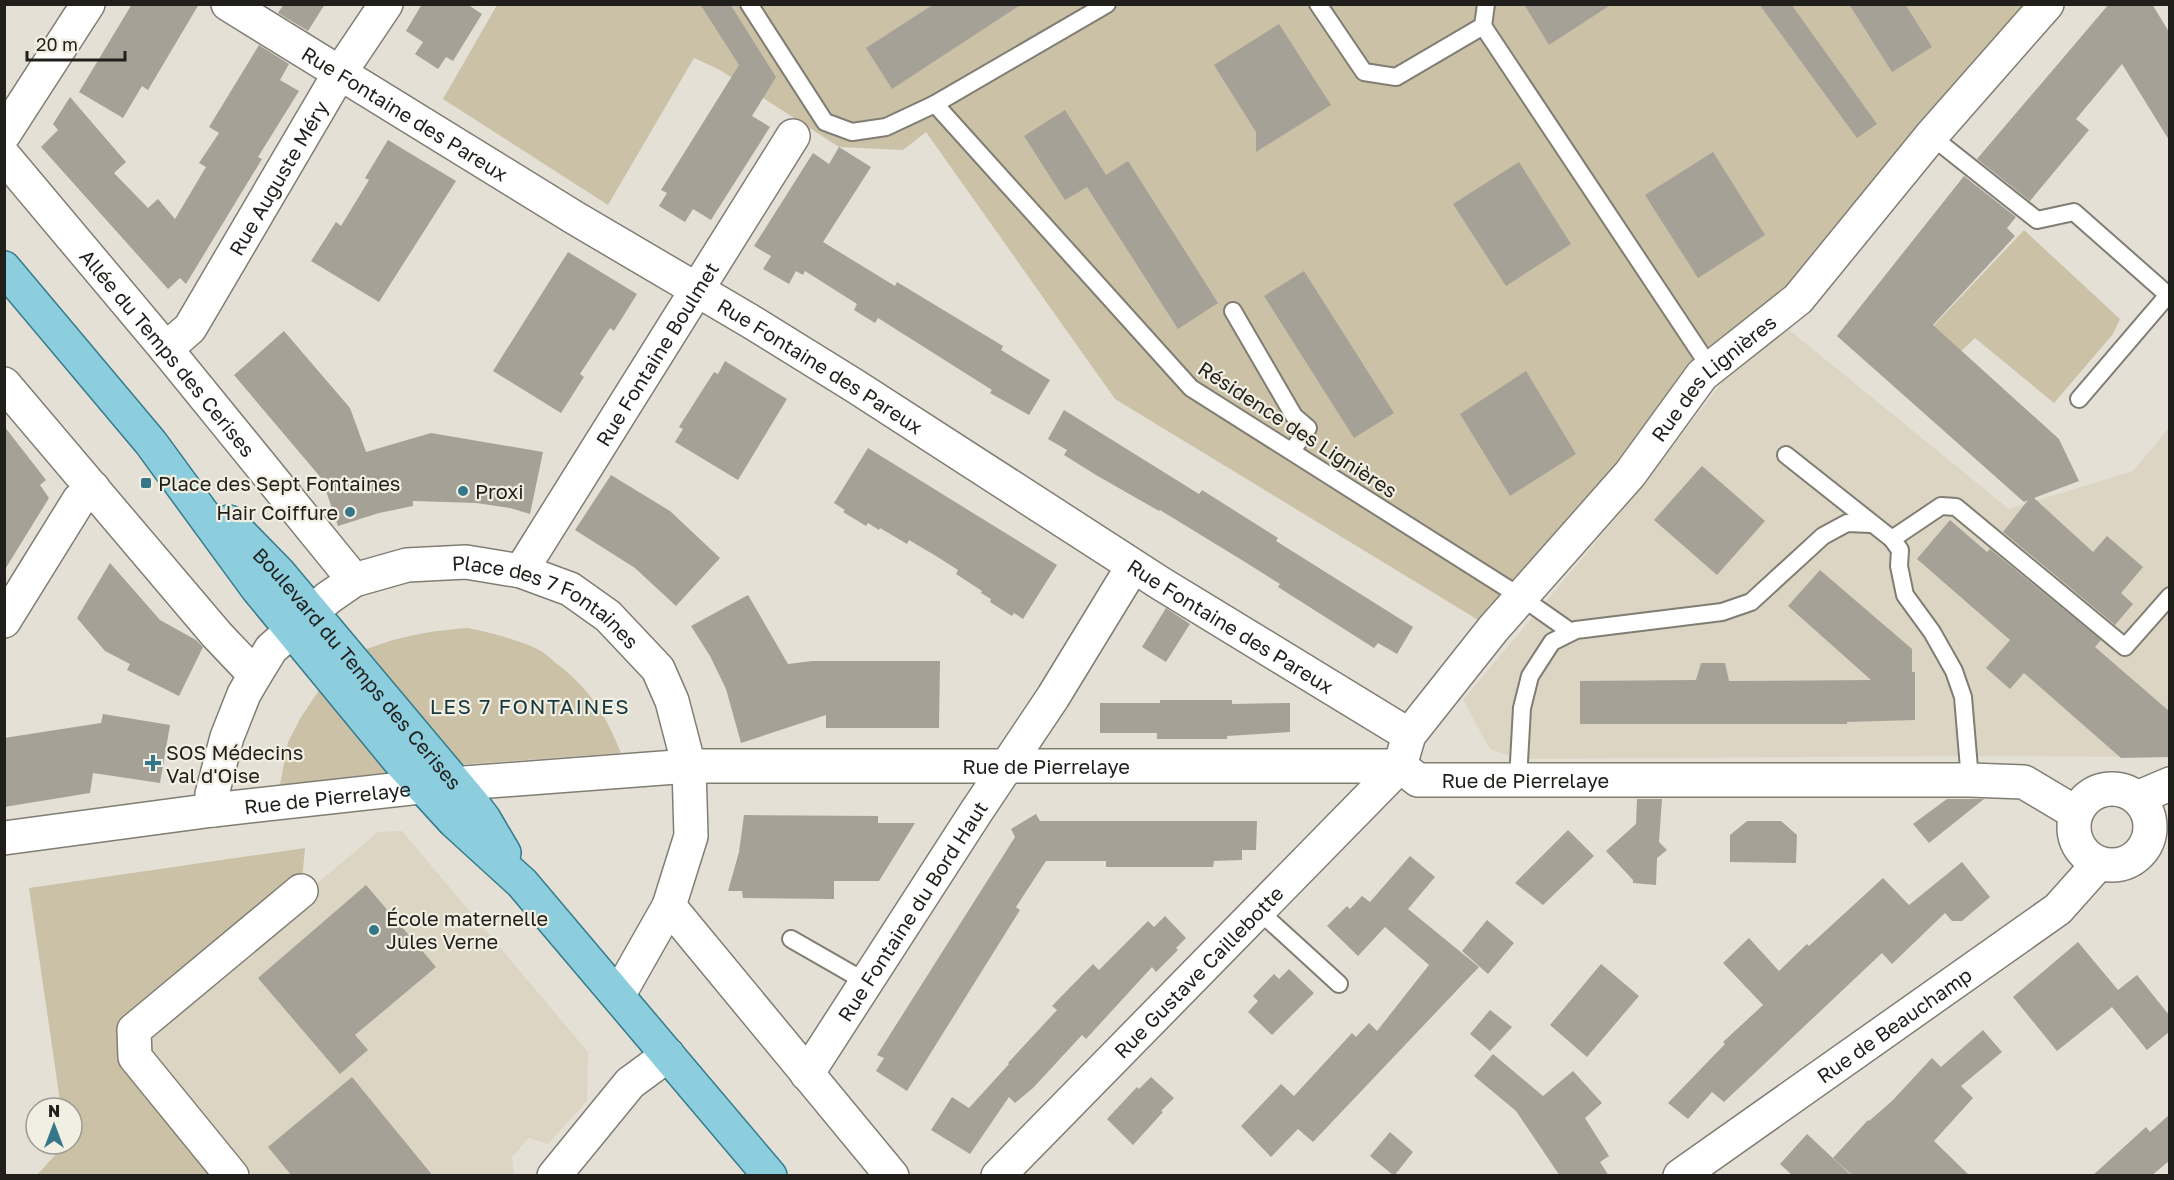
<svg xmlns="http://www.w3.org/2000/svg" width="2174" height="1180" viewBox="0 0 2174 1180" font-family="'Golos Text',sans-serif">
	<rect width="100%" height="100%" fill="#e4e0d5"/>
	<!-- built -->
	<g fill="#dcd5c3">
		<polygon points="1788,329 2009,509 2133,471 2169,428 2169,757 1969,756 1519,759 1490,749 1463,700 1632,499 1736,364"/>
		<polygon points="402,831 588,1052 587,1101 548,1144 529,1138 512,1157 514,1175 253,1175 145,1053 147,1027 378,832"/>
	</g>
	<!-- green -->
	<g fill="#cac1a7">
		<polygon points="497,5 2047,5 1493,629 1115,399 926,132 903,150 839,147 720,70 694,58 608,205 443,99"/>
		<polygon points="2024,230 2120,319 2113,334 2054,403 1975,338 1945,366 1921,339"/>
		<path d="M 468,628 C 490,633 513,638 535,648 C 543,651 550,658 557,664 C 591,690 605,714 621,753 L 456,765 L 364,650 C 401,636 428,631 468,628 Z"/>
		<polygon points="324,683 400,771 280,785 288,742 301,717"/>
		<polygon points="305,848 301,891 134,1031 229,1175 37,1175 65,1144 72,1144 72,1108 61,1108 29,888"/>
	</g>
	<!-- building -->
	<g fill="#a5a197">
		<polygon points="132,4 199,4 148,90 142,86 123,118 79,92"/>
		<polygon points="284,4 325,4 308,31 278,13"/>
		<polygon points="422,4 467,4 482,14 453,61 446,57 438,69 415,54 423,42 406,31"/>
		<polygon points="700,4 730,4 776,77 752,116 770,127 711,220 693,209 685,222 659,206 667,193 661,190 739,65"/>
		<polygon points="934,4 1022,4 892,89 866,48"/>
		<polygon points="1524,4 1612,4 1549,45"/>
		<polygon points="1759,4 1791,4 1877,124 1857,138"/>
		<polygon points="1849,4 1905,4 1932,47 1892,72"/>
		<polygon points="2109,4 2152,4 2169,32 2169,140 2122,64 2076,119 2089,130 2030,201 1977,159"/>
		<polygon points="1279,24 1331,105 1256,152 1256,132 1214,65"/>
		<polygon points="259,45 289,64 280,80 299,91 258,157 262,159 186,284 180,278 168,289 41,147 58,130 53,124 70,97 126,162 114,173 148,208 158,199 175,219 206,167 199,163 219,133 209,127"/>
		<polygon points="1065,110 1106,175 1128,161 1218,303 1178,329 1087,187 1065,200 1024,136"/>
		<polygon points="388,140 456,181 379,302 311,261 336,222 341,226 369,180 365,178"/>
		<polygon points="839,147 871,167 823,242 895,286 897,282 1003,346 1001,350 1050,380 1029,415 990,393 992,390 878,318 875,323 854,310 857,304 805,271 803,275 796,271 789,284 763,269 771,256 754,246 813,153 829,164"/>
		<polygon points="1713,152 1765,235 1698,278 1645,195"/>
		<polygon points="1519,162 1571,244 1506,286 1453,204"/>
		<polygon points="1964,176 2016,217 2007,228 2015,236 1933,325 2059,439 2079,481 2034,498 2093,552 2107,536 2143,567 2121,593 2133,604 2115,625 2003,532 2028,500 2024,502 1837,336"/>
		<polygon points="568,252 637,294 614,331 610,328 580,374 584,377 561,413 493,371"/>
		<polygon points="1304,271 1394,413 1354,438 1264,296"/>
		<polygon points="284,331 350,408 366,452 431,433 543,452 530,514 510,508 476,503 413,501 413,506 379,513 338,526 322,479 234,375"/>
		<polygon points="725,361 787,399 738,480 675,442 683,429 679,427 698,397 714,372 718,374"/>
		<polygon points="1526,371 1576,454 1510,496 1460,414"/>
		<polygon points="1064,410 1199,494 1202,490 1278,538 1276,541 1413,627 1397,654 1378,643 1374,648 1278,587 1280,584 1245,562 1160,510 1159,511 1096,475 1064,455 1067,450 1048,439"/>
		<polygon points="4,426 46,480 40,485 49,498 4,571"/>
		<polygon points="868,448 1057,565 1023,619 1014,613 1012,616 990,602 991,599 981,593 982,591 956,574 958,570 936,556 909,540 907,544 880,528 879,530 868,523 866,526 843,512 845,510 834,503"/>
		<polygon points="1702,466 1765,521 1717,575 1654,520"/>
		<polygon points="611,475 670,511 720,558 676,606 635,568 575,530"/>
		<polygon points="1950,520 1987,552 1990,549 2101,640 2095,647 2169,711 2169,757 2121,758 2024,673 2010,689 1986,668 2010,640 1917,559"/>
		<polygon points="110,563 160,620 196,640 203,647 179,696 127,670 130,664 105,651 77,618"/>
		<polygon points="1820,570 1912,649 1912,672 1915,672 1915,720 1847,722 1847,724 1580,724 1580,681 1696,680 1701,663 1725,663 1729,681 1871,680 1788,606"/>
		<polygon points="748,595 788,664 812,661 940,661 939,728 826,728 826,715 741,743 726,689 710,656 691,626"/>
		<polygon points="1166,608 1190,624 1166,662 1142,647"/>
		<polygon points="1160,700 1232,700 1232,704 1290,703 1290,732 1227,736 1227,739 1157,739 1157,733 1100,733 1100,703 1160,703"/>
		<polygon points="103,714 170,725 160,783 93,773 90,793 4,807 4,738 101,723"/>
		<polygon points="1637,799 1662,799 1659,842 1667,850 1657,858 1656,885 1633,883 1633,880 1606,851 1636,824"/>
		<polygon points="1947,799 1984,799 1929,843 1913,824"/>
		<polygon points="1036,814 1040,821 1257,821 1256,850 1242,850 1242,860 1214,861 1213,867 1106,867 1106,861 1046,861 1016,907 1020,910 907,1091 876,1071 884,1058 877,1055 1015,837 1011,829"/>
		<polygon points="744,815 878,816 878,823 915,823 879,881 834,881 834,899 743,898 742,891 728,891 739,852"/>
		<polygon points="1747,821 1781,821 1797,835 1796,863 1730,862 1730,835"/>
		<polygon points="1568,830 1594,856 1543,905 1515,883"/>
		<polygon points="1410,856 1435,877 1408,909 1479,967 1313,1142 1298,1129 1271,1157 1241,1126 1281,1084 1294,1096 1352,1033 1356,1037 1369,1023 1377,1031 1429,965 1385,927 1358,956 1327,926 1347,906 1350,909 1362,896 1370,902"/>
		<polygon points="1962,862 1990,897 1962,921 1952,921 1945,913 1892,964 1882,953 1724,1102 1712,1092 1688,1119 1668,1103 1725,1044 1723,1042 1763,1005 1723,963 1749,938 1779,971 1807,944 1809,946 1883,878 1909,905"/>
		<polygon points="366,885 436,967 355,1035 368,1050 340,1074 258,978"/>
		<polygon points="1165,916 1186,938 1176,948 1178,950 1156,972 1152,967 1086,1039 1082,1035 1033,1088 1015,1103 1009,1097 970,1154 931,1130 952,1097 969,1108 1009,1064 1008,1063 1057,1010 1052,1006 1093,964 1099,970 1148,921 1154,927"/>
		<polygon points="1487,920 1514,943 1488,974 1462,951"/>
		<polygon points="2078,942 2118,990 2137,975 2169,1015 2169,1032 2147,1050 2112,1007 2057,1051 2013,997"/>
		<polygon points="1601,964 1639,996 1587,1057 1550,1025"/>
		<polygon points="1289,969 1314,993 1272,1035 1248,1012 1258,1001 1253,996 1274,974 1279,979"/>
		<polygon points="1490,1010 1512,1027 1490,1051 1470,1034"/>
		<polygon points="1983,1030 2002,1052 1961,1086 1973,1098 1934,1141 1970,1176 1853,1176 1833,1158 1868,1120 1869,1121 1892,1101 1932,1058 1941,1067"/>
		<polygon points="1493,1054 1543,1096 1573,1071 1602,1103 1585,1118 1609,1156 1600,1162 1609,1176 1560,1176 1516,1111 1474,1076"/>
		<polygon points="352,1077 433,1176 292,1176 268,1147"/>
		<polygon points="1151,1077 1174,1098 1161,1111 1163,1112 1133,1145 1107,1119 1137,1087 1139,1089"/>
		<polygon points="2169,1115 2169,1161 2151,1176 2092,1176 2146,1127 2150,1132"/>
		<polygon points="1390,1132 1413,1152 1394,1176 1370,1156"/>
		<polygon points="1807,1134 1852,1176 1793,1176 1780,1164"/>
	</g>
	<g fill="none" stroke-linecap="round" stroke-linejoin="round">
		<!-- lane casing -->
		<g stroke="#807d73" stroke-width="20">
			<g id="lane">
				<polyline points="749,4 825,122 852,132 886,127 935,104 1107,4"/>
				<polyline points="1318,4 1364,72 1396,77 1483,26 1707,363 1702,374"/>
				<polyline points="1483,26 1486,4"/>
				<polyline points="935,104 1191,388 1521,597 1571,632"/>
				<polyline points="1931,136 2037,220 2074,212 2168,295 2079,399"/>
				<polyline points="1233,311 1294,416 1308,428 1292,451"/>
				<polyline points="1786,455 1892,539"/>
				<polyline points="1518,780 1522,708 1530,676 1552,642 1576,630 1722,612 1751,602 1823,536 1847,523 1871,524"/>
				<polyline points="1970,780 1963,697 1954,671 1932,632 1905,595 1899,566 1900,550 1892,539 1941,506 1956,507 2125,647 2170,596"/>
				<polyline points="1258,910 1339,984"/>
				<polyline points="791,939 866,982"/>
			</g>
		</g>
		<!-- street casing -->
		<g stroke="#807d73" stroke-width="36">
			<g id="street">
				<path id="s1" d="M 228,4 L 575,218 L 750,321 L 855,386 L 1160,583 L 1409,735"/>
				<polyline points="4,134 88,4"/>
				<path id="s2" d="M 4,156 L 166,349 L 354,580"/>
				<path id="s3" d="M 166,349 L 190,328 L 339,74 L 386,4"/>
				<polyline points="4,384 217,635 255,675"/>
				<path id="s4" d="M 521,571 L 793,136"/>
				<polyline points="4,621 79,500 93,488"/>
				<circle cx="2112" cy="827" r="38"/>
				<polyline points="2137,798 2170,784"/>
				<path id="s5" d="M 213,810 L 212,794 L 227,737 L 244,694 L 255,675 L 271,649 L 328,598 L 354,580 L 407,565 L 466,562 L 521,571 L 570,589 L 608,616 L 658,669 L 672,701 L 689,766 L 691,836 L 669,906 L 618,996"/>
				<path id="s6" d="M 4,838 L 213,810 L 438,785 L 689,766 L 1400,766 L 1418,780 L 1970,780 L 2024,782 L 2076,813"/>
				<polyline points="669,906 892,1176"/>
				<path id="s7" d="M 807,1074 L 976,812 L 1053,697 L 1133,566"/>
				<polyline points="232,1176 135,1057 134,1030 301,891"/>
				<polyline points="554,1176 630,1083 668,1055"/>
				<path id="s8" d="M 998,1176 L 1400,766 L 1409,735 L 1493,629 L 1630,474 L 1702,375 L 1798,299 L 1931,136 L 2047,4"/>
				<path id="s9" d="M 1680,1176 L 2058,909 L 2099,863"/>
			</g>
		</g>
		<!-- primary casing -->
		<g stroke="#347b8b" stroke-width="36">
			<g id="primary">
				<polyline points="4,268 151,443 257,588 402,764 454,821 522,883 770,1176"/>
				<path id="s10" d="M 229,522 L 279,573 L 472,803 L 484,819 L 504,853"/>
			</g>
		</g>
		<!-- lane -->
		<use href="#lane" stroke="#fff" stroke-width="16"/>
		<!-- street -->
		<use href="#street" stroke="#fff" stroke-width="33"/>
		<!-- primary -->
		<use href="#primary" stroke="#8ccdde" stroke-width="33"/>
	</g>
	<!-- markers -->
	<g fill="#357789" stroke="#f1eee2" stroke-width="2">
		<rect x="140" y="477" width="12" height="12" rx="3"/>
		<circle cx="463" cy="491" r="6"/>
		<circle cx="350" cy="512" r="6"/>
		<path d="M150 754h6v6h6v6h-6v6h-6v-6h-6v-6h6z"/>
		<circle cx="374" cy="930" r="6"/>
	</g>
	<g text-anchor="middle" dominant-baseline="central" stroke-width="4.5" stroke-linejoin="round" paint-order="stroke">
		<!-- street labels -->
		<g font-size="20" fill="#201f1b" stroke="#f1eee2">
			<text stroke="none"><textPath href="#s1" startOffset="208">Rue Fontaine des Pareux</textPath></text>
			<text stroke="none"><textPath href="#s3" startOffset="206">Rue Auguste Méry</textPath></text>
			<text stroke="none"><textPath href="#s4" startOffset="256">Rue Fontaine Boulmet</textPath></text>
			<text stroke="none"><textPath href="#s2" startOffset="256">Allée du Temps des Cerises</textPath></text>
			<text stroke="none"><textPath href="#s1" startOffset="694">Rue Fontaine des Pareux</textPath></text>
			<text stroke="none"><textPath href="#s8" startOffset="1077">Rue des Lignières</textPath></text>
			<text transform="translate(1298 429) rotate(33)">Résidence des Lignières</text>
			<text stroke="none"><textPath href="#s5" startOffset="486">Place des 7 Fontaines</textPath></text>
			<text stroke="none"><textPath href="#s1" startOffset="1180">Rue Fontaine des Pareux</textPath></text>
			<text stroke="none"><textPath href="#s10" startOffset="195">Boulevard du Temps des Cerises</textPath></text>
			<text stroke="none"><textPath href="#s6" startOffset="1046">Rue de Pierrelaye</textPath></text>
			<text stroke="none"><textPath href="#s6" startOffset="1530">Rue de Pierrelaye</textPath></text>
			<text stroke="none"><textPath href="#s6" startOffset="326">Rue de Pierrelaye</textPath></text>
			<text stroke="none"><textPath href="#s7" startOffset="194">Rue Fontaine du Bord Haut</textPath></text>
			<text stroke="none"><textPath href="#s8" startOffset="286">Rue Gustave Caillebotte</textPath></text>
			<text stroke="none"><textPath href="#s9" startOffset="262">Rue de Beauchamp</textPath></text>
		</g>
		<!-- poi labels -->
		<g font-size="20" fill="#201f1b" stroke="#f1eee2" text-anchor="start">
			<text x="158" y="483">Place des Sept Fontaines</text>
			<text x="475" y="491">Proxi</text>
			<text x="338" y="512" text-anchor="end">Hair Coiffure</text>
			<text x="166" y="752">SOS Médecins<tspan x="166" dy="23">Val d'Oise</tspan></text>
			<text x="386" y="918">École maternelle<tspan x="386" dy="23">Jules Verne</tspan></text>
		</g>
		<!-- neighbourhood labels -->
		<g font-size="21" letter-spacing="1.5" fill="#17373f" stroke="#f1eee2">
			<text x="530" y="706">LES 7 FONTAINES</text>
		</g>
	</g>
	<!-- border -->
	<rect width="2174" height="1180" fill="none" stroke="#201f1b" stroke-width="12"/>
	<!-- north arrow -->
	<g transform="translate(54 1126)"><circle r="28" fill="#f1eee2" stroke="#9d9b92" stroke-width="1.5"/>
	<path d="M0-4.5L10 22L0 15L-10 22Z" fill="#357789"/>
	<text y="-9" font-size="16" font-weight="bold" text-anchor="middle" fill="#201f1b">N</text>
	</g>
	<!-- scale -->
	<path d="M27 51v9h98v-9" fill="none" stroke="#201f1b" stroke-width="3"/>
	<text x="36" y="51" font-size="18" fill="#201f1b" stroke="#f1eee2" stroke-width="4.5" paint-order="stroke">20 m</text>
</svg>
